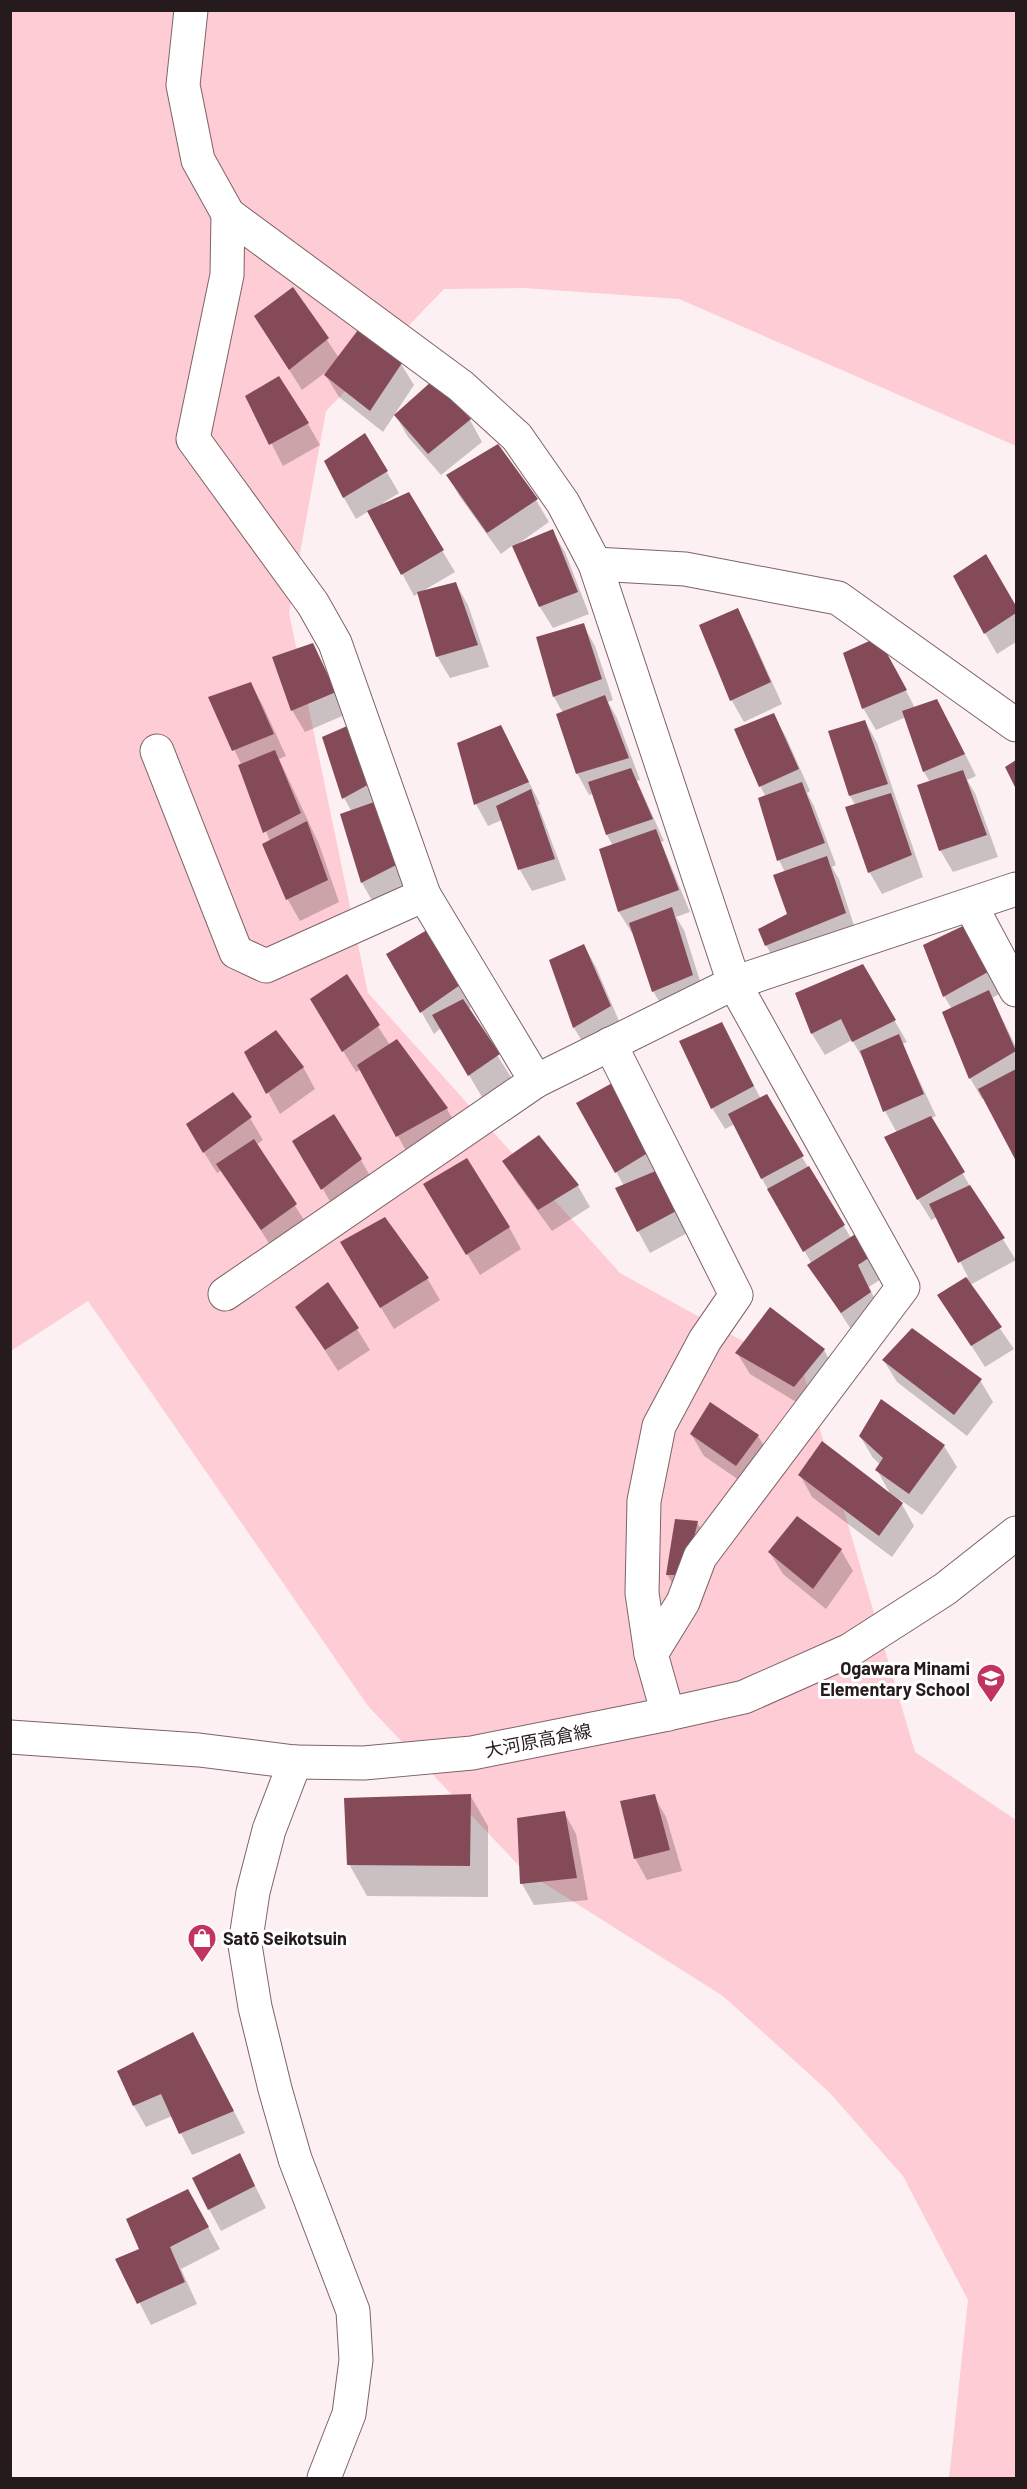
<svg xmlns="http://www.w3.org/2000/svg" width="1027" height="2489" viewBox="0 0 1027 2489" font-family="Barlow,'Noto Sans JP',sans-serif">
	<rect width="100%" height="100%" fill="#fdf0f2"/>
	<!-- green -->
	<polygon fill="#feccd4" points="11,11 1016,11 1016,446 679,299 524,288 444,289 326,411 289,613 368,993 620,1273 804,1375 915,1752 1016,1820 1016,2478 949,2478 968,2300 903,2176 829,2092 723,1996 523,1870 368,1706 88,1301 11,1351"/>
	<!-- shadow -->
	<g fill="#0003">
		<polygon points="293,289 339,358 401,364 414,385 383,432 339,397 326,376 330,369 302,390 269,338"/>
		<polygon points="432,383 470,420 482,442 441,475 408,437 396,416"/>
		<polygon points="247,396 308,424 320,445 283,466"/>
		<polygon points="365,435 399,493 383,503 384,505 408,494 455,572 421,592 456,584 468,605 489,667 450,678 437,656 419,593 414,596 369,511 356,519 344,498 326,461"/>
		<polygon points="497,446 536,500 549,522 515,546 552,531 565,552 589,614 553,628 540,607 513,545 501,554 460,497 448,476"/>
		<polygon points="986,557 1016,609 1016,642 997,654 985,633"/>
		<polygon points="737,610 749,631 782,704 744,722 732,701 701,625"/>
		<polygon points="583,625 595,646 613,700 608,702 617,718 640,780 637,781 664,841 661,842 690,912 676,917 684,930 705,997 666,1013 653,991 634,932 632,933 619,912 601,850 613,846 607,835 593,794 589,795 577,773 563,713 554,697 537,638"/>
		<polygon points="312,645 347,714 305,732 292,710"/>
		<polygon points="844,654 890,660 915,708 949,722 976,776 967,780 975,793 998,857 953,872 940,850 930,782 924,772 906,717 876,730 863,708"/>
		<polygon points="251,684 263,706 286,756 279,759 319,844 339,902 300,921 288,900 264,844 270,841 240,766 242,766 210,698"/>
		<polygon points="774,715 786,737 810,791 807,793 814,806 836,865 832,867 839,879 857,935 778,967 766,945 789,915 785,872 779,860 766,797 760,786"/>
		<polygon points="865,721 877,743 923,877 882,894 870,873 847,808 856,806 850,796 830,732"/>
		<polygon points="354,725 410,886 374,904 362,883 342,815 352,812 344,798"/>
		<polygon points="501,726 540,804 538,805 566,880 532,891 520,870 502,820 488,826 476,804"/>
		<polygon points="427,932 471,1007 468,1009 511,1077 482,1097 441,1028 434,1034 388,954"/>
		<polygon points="584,946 596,967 622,1028 587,1049 574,1028 551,960"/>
		<polygon points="977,949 999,994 992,998 1016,1047 1016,1158 985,1098 982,1099 970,1078 952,1009 944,996"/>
		<polygon points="862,965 907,1042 902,1044 936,1116 931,1118 975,1195 1016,1260 970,1285 1014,1349 985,1367 939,1295 968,1277 937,1217 931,1220 918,1199 897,1133 885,1111 865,1062 852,1040 825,1055 812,1034 796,994"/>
		<polygon points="346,977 390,1045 396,1041 447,1109 459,1130 410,1158 361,1069 356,1072 324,1020"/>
		<polygon points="721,1024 761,1099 802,1157 851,1238 856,1235 881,1279 869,1287 882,1314 854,1334 809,1265 812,1264 762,1179 735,1124 725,1129 712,1108"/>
		<polygon points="246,1052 303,1067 315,1089 280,1114"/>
		<polygon points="614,1084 691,1231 650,1253 638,1231 624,1186 578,1103"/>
		<polygon points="250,1118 263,1140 256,1145 308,1226 274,1251 222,1170 217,1173 200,1146"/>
		<polygon points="539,1137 578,1186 590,1207 552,1231 517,1183 504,1161"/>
		<polygon points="295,1141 361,1160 373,1181 335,1210"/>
		<polygon points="438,1206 509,1227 521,1249 480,1275"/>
		<polygon points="354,1264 427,1278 440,1300 394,1329"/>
		<polygon points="297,1307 357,1329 370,1350 338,1371"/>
		<polygon points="824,1350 836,1372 806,1408 750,1374 737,1353"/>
		<polygon points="884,1361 980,1380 993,1402 967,1436 897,1382"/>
		<polygon points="691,1434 758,1436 771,1457 749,1487 704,1456"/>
		<polygon points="860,1436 944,1446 957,1467 922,1515 899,1499 914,1526 892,1557 812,1497 800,1475 892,1497 877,1470 881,1465 873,1458"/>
		<polygon points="697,1522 703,1533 673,1585 667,1574"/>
		<polygon points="841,1550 853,1571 826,1609 783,1574 770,1553"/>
		<polygon points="470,1795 488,1826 488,1897 367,1896 349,1864"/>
		<polygon points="654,1796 666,1817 682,1871 647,1880 635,1858"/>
		<polygon points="564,1812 576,1834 588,1900 534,1905 522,1884"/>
		<polygon points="205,2055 245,2133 192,2155 172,2116 146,2127 134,2106"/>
		<polygon points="240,2155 266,2208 221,2231 209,2209"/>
		<polygon points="200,2212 220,2249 181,2269 197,2304 151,2325 117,2260 141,2250"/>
	</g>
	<!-- building -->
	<g fill="#854a57">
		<polygon points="293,287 329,338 289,370 254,316"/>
		<polygon points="358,330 402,363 370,411 324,375"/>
		<polygon points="279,376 309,423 269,445 245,396"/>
		<polygon points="432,381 471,419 428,454 394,415"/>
		<polygon points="365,433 388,471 343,498 324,461"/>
		<polygon points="498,444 538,499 487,533 446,475"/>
		<polygon points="409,492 444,550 401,575 367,511"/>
		<polygon points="553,529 578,592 539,607 512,546"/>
		<polygon points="986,554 1016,606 1016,613 984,634 953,576"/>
		<polygon points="456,582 478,645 436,657 417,592"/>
		<polygon points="738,608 771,682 730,701 699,625"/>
		<polygon points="584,623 602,679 553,697 536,637"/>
		<polygon points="878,637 907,690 862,709 843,653"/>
		<polygon points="313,643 336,692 291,711 272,657"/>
		<polygon points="251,682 274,734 232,751 208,697"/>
		<polygon points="605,695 629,758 576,774 556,714"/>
		<polygon points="937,699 965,754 923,772 902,711"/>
		<polygon points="774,713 799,769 759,787 734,729"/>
		<polygon points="865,720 888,784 849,796 828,731"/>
		<polygon points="354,723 375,781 342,799 322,737"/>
		<polygon points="501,725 529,782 474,805 457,743"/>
		<polygon points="275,750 301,813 263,833 238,765"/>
		<polygon points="1016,760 1016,789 1005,767"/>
		<polygon points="631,768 653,819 606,835 588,782"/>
		<polygon points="963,770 987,835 939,851 917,785"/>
		<polygon points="802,782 825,843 777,861 758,798"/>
		<polygon points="531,789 555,859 518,870 496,806"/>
		<polygon points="891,793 912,855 868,873 845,807"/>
		<polygon points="377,801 398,864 361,883 340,814"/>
		<polygon points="307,821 328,880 286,900 262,844"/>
		<polygon points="656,829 679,890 618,912 599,849"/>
		<polygon points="827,856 846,913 765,946 758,929 787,914 773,875"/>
		<polygon points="672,907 693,975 652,992 629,923"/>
		<polygon points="965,925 988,972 943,997 923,945"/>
		<polygon points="427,930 460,985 420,1013 386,954"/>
		<polygon points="584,944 611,1006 573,1028 549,960"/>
		<polygon points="863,964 896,1020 852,1042 841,1019 811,1034 795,993"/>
		<polygon points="347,974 380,1025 342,1052 310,999"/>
		<polygon points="989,990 1016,1051 969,1079 942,1012"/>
		<polygon points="463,999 500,1054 468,1076 432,1015"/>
		<polygon points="722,1022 754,1086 711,1109 679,1041"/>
		<polygon points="276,1030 304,1067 266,1094 244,1052"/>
		<polygon points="899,1034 924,1094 883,1112 860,1051"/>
		<polygon points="397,1039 448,1108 396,1137 357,1065"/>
		<polygon points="1016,1069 1016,1161 978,1089"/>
		<polygon points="614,1082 651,1151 615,1173 576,1103"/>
		<polygon points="233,1092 252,1117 203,1153 186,1124"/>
		<polygon points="767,1094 804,1156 761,1179 728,1114"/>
		<polygon points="334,1114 362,1159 321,1190 292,1141"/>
		<polygon points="931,1116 965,1172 917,1200 884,1137"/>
		<polygon points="539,1135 579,1185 538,1210 502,1161"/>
		<polygon points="254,1139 297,1204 261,1230 216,1164"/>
		<polygon points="467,1158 510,1227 466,1255 423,1184"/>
		<polygon points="809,1166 845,1225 803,1252 767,1189"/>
		<polygon points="658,1170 680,1209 637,1232 615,1188"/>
		<polygon points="970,1185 1005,1238 958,1263 929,1204"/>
		<polygon points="385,1217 429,1278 380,1308 340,1242"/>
		<polygon points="857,1233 870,1257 858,1265 871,1292 841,1313 807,1265"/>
		<polygon points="966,1277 1002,1327 971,1346 937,1295"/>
		<polygon points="328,1282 359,1328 325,1350 295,1307"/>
		<polygon points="770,1307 825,1349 794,1387 735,1353"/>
		<polygon points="912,1328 982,1379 954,1415 882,1360"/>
		<polygon points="881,1399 945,1445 909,1494 875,1470 883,1458 859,1436"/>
		<polygon points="710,1402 759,1435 736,1466 690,1434"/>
		<polygon points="822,1441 903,1503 879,1536 798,1475"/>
		<polygon points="797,1516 842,1549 813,1589 768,1552"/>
		<polygon points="675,1519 698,1521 685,1575 666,1575"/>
		<polygon points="471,1794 470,1866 347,1865 344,1798"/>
		<polygon points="655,1794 670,1850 634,1859 620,1801"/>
		<polygon points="565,1811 577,1878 520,1884 517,1818"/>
		<polygon points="193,2032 234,2111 179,2134 161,2094 133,2106 117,2071"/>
		<polygon points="240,2153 255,2186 208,2210 192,2178"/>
		<polygon points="188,2189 209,2227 170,2247 185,2282 137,2304 115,2259 139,2249 126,2219"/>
	</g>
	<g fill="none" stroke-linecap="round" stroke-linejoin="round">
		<!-- street casing -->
		<g stroke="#7d6368" stroke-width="35">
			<g id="street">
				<polyline points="191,10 183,85 198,160 228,214 461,386 517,437 563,503 595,564 734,983 903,1287 700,1557 683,1602 651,1654 668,1714"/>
				<polyline points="228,214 227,275 193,439 313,604 335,643 424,895 536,1081"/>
				<polyline points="595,564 685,569 838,598 1016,725"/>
				<polyline points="157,751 236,952 266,966 424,895"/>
				<polyline points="971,906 1016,990"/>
				<polyline points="610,1044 736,1295 705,1340 659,1426 644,1501 642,1593 651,1654"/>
				<polyline points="225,1294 536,1081 734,983 1016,889"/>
				<polyline points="295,1762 269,1830 253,1892 245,1945 255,2007 275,2089 295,2159 353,2311 356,2360 349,2414 324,2478"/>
			</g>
		</g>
		<!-- secondary casing -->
		<g stroke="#7d6368" stroke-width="35">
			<polyline id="secondary" points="10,1737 199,1750 295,1762 364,1763 472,1753 668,1714 744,1697 850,1650 945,1589 1016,1533"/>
		</g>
		<!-- street -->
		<use href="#street" stroke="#fff" stroke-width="33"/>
		<!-- secondary -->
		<use href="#secondary" stroke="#fff" stroke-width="33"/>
	</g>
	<!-- icons -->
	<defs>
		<g id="school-pin" transform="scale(1.5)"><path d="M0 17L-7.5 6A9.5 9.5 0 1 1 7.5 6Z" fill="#c23460" stroke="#fff"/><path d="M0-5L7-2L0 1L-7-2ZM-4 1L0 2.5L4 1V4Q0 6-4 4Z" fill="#fff"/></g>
		<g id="shop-pin" transform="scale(1.5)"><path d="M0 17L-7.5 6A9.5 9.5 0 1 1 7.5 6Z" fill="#c23460" stroke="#fff"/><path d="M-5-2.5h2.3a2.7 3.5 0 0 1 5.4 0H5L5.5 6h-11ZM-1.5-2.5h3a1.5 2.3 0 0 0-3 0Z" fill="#fff"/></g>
	</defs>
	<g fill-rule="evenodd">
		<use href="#school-pin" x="991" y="1678"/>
		<use href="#shop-pin" x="202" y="1938"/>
	</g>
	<g text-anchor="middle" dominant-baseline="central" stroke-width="6" stroke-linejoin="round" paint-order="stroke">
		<!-- poi labels -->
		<g font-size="18" font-weight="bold" fill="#251a1c" stroke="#fff" text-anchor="end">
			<text x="970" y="1668">Ogawara Minami<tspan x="970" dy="21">Elementary School</tspan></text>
			<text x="223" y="1938" text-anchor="start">Satō Seikotsuin</text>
		</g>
		<!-- street labels -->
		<g font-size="18" fill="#251a1c" stroke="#fff">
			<text transform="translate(538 1740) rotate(-11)">大河原高倉線</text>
		</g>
	</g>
	<!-- border -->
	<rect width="1027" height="2489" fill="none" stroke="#251a1c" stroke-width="24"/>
</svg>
